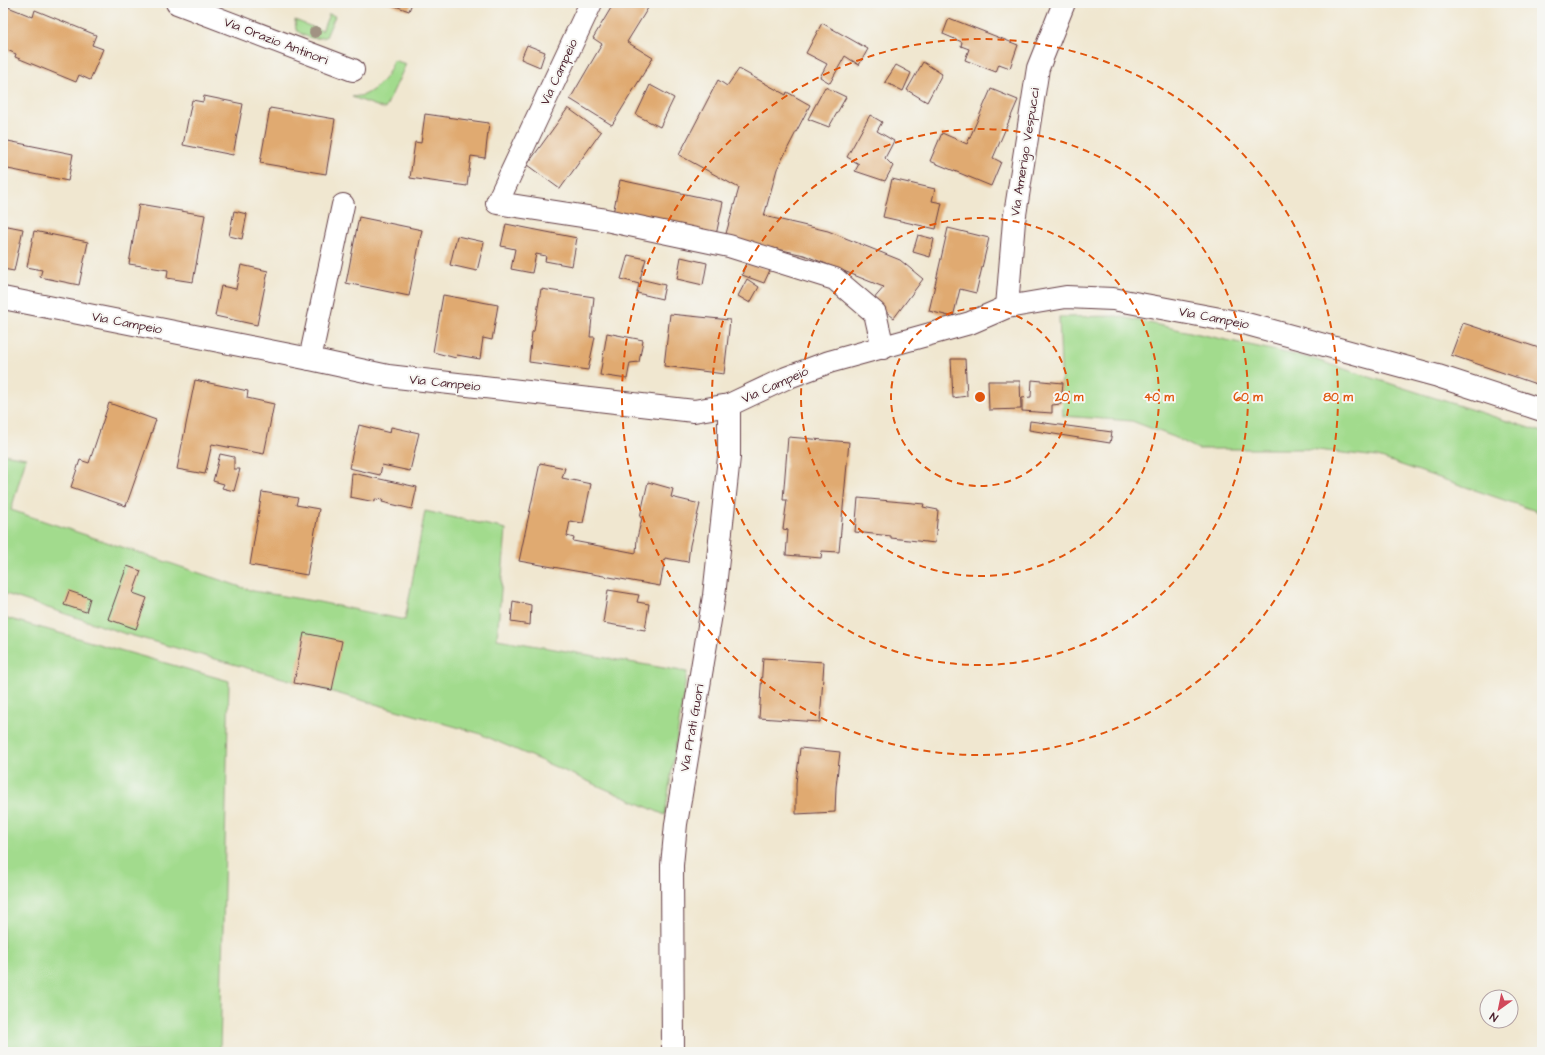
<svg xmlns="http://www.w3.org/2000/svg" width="1545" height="1055" viewBox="0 0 1545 1055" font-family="'Architects Daughter',sans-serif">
	<rect width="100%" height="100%" fill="#f6f6f2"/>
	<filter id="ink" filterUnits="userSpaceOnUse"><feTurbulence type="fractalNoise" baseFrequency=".025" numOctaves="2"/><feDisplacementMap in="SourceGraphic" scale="8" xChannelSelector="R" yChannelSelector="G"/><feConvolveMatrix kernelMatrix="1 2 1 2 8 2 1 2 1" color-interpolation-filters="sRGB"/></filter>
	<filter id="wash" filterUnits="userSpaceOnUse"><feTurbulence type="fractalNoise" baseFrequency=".012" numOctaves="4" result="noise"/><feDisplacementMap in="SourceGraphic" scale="16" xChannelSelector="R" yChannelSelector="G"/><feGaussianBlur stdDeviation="0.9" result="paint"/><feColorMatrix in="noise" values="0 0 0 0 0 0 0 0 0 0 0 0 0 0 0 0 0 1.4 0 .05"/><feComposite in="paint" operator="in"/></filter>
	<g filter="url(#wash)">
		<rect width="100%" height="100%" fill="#f0e7d0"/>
		<!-- green -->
		<g fill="#a2db8d" stroke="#767d5c">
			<path d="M 329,14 L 335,16 L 326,37 C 314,40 306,38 296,30 L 295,20 L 322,31 Z"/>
			<path d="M 393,60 L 406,64 L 385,109 L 352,97 C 357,96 364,96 368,93 C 380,86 391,73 393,60 Z"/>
			<polygon points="1117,316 1313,359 1542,432 1542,513 1378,457 1309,449 1198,449 1174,437 1132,421 1063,416 1059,317"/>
			<polygon points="3,454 26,458 11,510 253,591 319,602 405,620 425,511 506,529 497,639 687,672 665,815 478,733 123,633 3,593"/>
			<polygon points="3,617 229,681 220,1052 3,1052"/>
		</g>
		<g id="blocks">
			<!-- building -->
			<g fill="#e0aa71">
				<polygon points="387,3 412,3 409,11"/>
				<polygon points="614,3 640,3 648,8 627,42 653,58 612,125 570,99 602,44 593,38"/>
				<polygon points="3,5 33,17 35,10 96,35 92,45 103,49 90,80 79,75 76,82 15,57 16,54 3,48"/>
				<polygon points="949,18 1018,45 1010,68 999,64 996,72 965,60 969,49 961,46 962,42 943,34"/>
				<polygon points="822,23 868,49 859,65 845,56 830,83 820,77 827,64 806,53"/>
				<polygon points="527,45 545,52 540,67 521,59"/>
				<polygon points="923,62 942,74 927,102 907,90"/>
				<polygon points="896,65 911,73 903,91 885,82"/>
				<polygon points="739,69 786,95 787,92 810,105 777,169 764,216 828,231 900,260 923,279 894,318 872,301 884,287 881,286 804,255 725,237 739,188 679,155 718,80 727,86"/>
				<polygon points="650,85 674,98 660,127 636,115"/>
				<polygon points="825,87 846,97 829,127 808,119"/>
				<polygon points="991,89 1018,100 993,158 1001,162 991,186 930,161 942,133 967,144"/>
				<polygon points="204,96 243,104 233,155 183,145 192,100 203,102"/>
				<polygon points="270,108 335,119 326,174 260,163"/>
				<polygon points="568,108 601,132 560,189 527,165"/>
				<polygon points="425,114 489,123 485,158 471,156 467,186 410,178 415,142 421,143"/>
				<polygon points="870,115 882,122 877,131 894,141 885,158 893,166 885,181 855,171 859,164 847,157"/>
				<polygon points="3,140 73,154 68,181 3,168"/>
				<polygon points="892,179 935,189 932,201 942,203 936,229 883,217"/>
				<polygon points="620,180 723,202 716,235 613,213"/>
				<polygon points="139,204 205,215 193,282 167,278 168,270 129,264"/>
				<polygon points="234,211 247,214 242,239 229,236"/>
				<polygon points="359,217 422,230 409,296 346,283"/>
				<polygon points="506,224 577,238 572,266 545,261 546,256 536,254 532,273 511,269 515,249 501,246"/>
				<polygon points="3,225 23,229 14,271 3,269"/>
				<polygon points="948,228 989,238 976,293 960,289 953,317 929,311"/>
				<polygon points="34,231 88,242 79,285 40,277 42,270 27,267"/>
				<polygon points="918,235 934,239 930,257 913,252"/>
				<polygon points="457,236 484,242 477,271 450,265"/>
				<polygon points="628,255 646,259 640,279 665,285 662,299 637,293 639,284 621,279"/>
				<polygon points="681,257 707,263 703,285 677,279"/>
				<polygon points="746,263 770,270 764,283 742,275"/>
				<polygon points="241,265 268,271 257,325 215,316 221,286 236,289"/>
				<polygon points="747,279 759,287 750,303 738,296"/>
				<polygon points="541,289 594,297 590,337 595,337 588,370 529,362 532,332 534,331"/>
				<polygon points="443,295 498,305 492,340 483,338 480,359 457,355 456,358 433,352"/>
				<polygon points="670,314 730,320 724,374 664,366"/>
				<polygon points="1463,323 1542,349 1542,386 1451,355"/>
				<polygon points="607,333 643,340 639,362 630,363 627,379 600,375"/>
				<polygon points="951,359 965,359 967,396 953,398"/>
				<polygon points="195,380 248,391 247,398 274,404 264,454 212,444 205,474 177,469"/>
				<polygon points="1032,380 1063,383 1061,404 1052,405 1052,413 1022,411 1022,398 1031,397"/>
				<polygon points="988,381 1020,381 1021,409 989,410"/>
				<polygon points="109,403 156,420 126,506 71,487 80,460 89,463"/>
				<polygon points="1030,421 1112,432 1110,443 1029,430"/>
				<polygon points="359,425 390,433 391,427 419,433 410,471 382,465 380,475 349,468"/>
				<polygon points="788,437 849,442 839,552 822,551 821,558 786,555 788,530 783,529 787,500 783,500"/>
				<polygon points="220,454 234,457 234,469 240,469 234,491 222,488 224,484 213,481"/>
				<polygon points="540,463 565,468 562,478 591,484 583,523 570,521 567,536 574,538 573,541 636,553 637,538 642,518 640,517 648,482 673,489 671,497 700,504 690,545 688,562 665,558 660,586 519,561"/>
				<polygon points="352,473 417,487 412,509 382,502 383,500 375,499 375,502 350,497"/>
				<polygon points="262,492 298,498 296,505 319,509 307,575 250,565"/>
				<polygon points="858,498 924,504 923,507 938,510 935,543 891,538 891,536 855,532"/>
				<polygon points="127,566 141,571 133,593 147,598 136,629 108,619"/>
				<polygon points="608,590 639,595 637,602 649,604 645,630 603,623"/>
				<polygon points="69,591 90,598 86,612 64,605"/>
				<polygon points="513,601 531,605 530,625 511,622"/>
				<polygon points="304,633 342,641 332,690 294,683"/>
				<polygon points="763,658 824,662 820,722 759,718"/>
				<polygon points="800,748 840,752 836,787 835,812 796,814 796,783"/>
			</g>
		</g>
	</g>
	<g filter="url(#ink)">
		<use href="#blocks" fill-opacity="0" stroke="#633d44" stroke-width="1"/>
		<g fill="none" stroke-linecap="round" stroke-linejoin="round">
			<!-- street casing -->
			<g stroke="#633d44" stroke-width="24">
				<g id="street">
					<polyline points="177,3 353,70"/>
					<polyline points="591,3 497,203 601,219 729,246 835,279 875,313 883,348"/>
					<polyline points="3,298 310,359 388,376 694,411 729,405 786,378 829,362 970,323 1007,307 1066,297 1113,299 1247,324 1438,376 1542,410"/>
					<polyline points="1007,307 1014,221 1038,68 1064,3"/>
					<polyline points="310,359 343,205"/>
					<polyline points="673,1052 672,865 676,824 714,596 729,457 729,405"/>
				</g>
			</g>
			<!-- street -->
			<use href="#street" stroke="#fff" stroke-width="22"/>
		</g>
		<!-- trees -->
		<circle fill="#a19383" cx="315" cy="32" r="6"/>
	</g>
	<!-- distance rings -->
	<g fill="none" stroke="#e0560e" stroke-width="2" stroke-dasharray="7 5">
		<circle cx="980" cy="397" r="89"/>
		<circle cx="980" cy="397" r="179"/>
		<circle cx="980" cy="397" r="268"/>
		<circle cx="980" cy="397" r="358"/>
	</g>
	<g text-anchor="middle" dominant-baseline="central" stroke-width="4" stroke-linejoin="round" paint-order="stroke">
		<!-- street labels -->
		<g font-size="13" fill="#4a1f2b" stroke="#f6f6f2">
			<text transform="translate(276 41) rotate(21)">Via Orazio Antinori</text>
			<text transform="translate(559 72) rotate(-65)">Via Campeio</text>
			<text transform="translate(1025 152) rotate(-81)">Via Amerigo Vespucci</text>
			<text transform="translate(1214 318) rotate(11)">Via Campeio</text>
			<text transform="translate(127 323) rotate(11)">Via Campeio</text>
			<text transform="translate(445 383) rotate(6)">Via Campeio</text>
			<text transform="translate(775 385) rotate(-24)">Via Campeio</text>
			<text transform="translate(692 728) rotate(-80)">Via Prati Guori</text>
		</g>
	</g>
	<circle cx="980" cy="397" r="6" fill="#e0560e" stroke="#f6f6f2" stroke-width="2"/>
	<g font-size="12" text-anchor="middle" font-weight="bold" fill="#e0560e" stroke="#f6f6f2" stroke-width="4" stroke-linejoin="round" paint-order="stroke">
		<text x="1069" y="401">20 m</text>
		<text x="1159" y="401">40 m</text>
		<text x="1248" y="401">60 m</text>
		<text x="1338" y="401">80 m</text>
	</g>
	<!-- margin -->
	<rect width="1545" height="1055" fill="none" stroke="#f6f6f2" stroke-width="16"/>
	<!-- north arrow -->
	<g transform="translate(1499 1009) rotate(213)"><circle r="19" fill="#f6f6f2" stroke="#b1a0a2"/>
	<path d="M0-3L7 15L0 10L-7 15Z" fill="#d1495b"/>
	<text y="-6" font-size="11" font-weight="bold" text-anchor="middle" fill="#4a1f2b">N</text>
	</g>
</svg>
